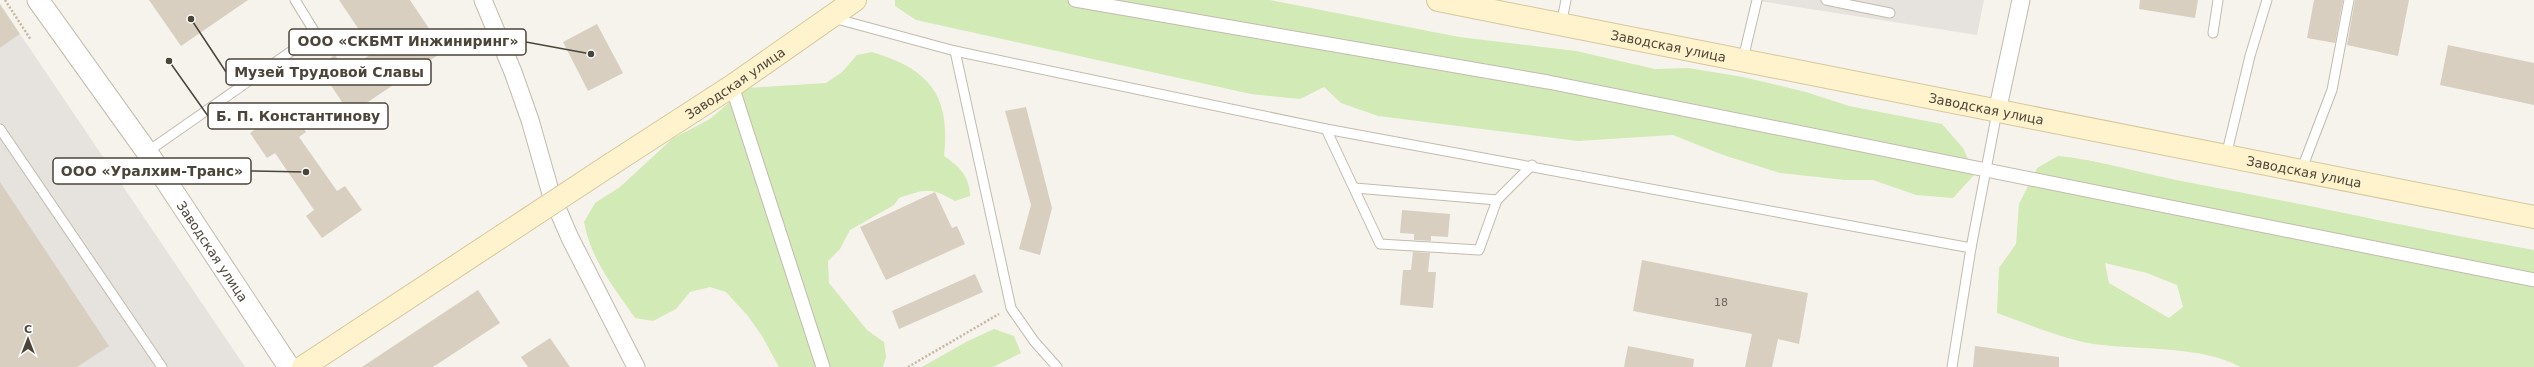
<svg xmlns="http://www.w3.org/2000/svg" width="2534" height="367" viewBox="0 0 2534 367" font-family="'DejaVu Sans',sans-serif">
	<rect width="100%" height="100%" fill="#f6f3ec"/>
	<!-- industrial -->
	<g fill="#e6e2dd">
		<polygon points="1753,0 1984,0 1977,35"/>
		<polygon points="20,34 245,367 0,367 0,48"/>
	</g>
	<!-- green -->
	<g fill="#d2eab5" fill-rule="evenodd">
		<polygon points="895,0 1270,0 1459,37 1576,51 1655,69 1688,68 1743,77 1806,92 1849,106 1942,124 1963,148 1975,174 1953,198 1916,195 1873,180 1845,180 1780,173 1723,155 1673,135 1578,141 1378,116 1341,103 1324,87 1300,99 1251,94 916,20 895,6"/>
		<path d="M 872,52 C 929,69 951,95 944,156 C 960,167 970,177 970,196 L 955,201 C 930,187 926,189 899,198 L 894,205 L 850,230 L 840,249 L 828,261 L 829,283 L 867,330 L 884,342 L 886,357 L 883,367 L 779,367 L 762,336 L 748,316 L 726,292 L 710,287 L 690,292 L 676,309 L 653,321 L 635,318 C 613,286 591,260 584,222 L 595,203 L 620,187 L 672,139 L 710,119 L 746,88 L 826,83 L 842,72 L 857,55 Z"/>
		<path d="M 2058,156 C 2098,160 2137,172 2176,180 C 2296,202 2414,229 2534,250 L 2534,367 L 2240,367 C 2203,346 2143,350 2102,345 C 2070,342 2028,324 1997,313 L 1999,268 L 2016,244 L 2019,204 L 2037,168 ZM 2105,263 L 2147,273 L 2177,285 L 2183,307 L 2169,318 L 2109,283 Z"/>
		<polygon points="994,329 1014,336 1021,353 993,367 922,367 966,342"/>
	</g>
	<!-- building -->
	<g fill="#d8cfc1">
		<polygon points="149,0 248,0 181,46"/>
		<polygon points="339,0 410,0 444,51 350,114 318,66 335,55 346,71 374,52"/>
		<polygon points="2140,0 2198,0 2195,18 2139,9"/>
		<polygon points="2314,0 2343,0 2335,43 2307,38"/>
		<polygon points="2355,0 2409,0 2398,56 2347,45"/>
		<polygon points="0,4 20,34 0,48"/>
		<polygon points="597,24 623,73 588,91 563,42"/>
		<polygon points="2448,45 2534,63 2534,105 2440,85"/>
		<polygon points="288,106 306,132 299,137 337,191 345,186 362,210 322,238 306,216 314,210 275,153 267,158 250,133"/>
		<polygon points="1026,107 1052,208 1040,255 1019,249 1031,205 1005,111"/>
		<polygon points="0,182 109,346 77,367 0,367"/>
		<polygon points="935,192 952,228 957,226 965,244 886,280 860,227"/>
		<polygon points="1402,210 1450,214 1448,237 1431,236 1431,241 1414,240 1414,234 1400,233"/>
		<polygon points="1413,252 1430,253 1428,272 1436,272 1433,308 1400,305 1403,270 1411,270"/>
		<polygon points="1642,260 1808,293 1799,344 1778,339 1772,367 1745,367 1752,334 1633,311"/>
		<polygon points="975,274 983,292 899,329 892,311"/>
		<polygon points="478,290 500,323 433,367 362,367"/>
		<polygon points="550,338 570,367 528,367 521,357"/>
		<polygon points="1628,346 1694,359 1693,367 1624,367"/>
		<polygon points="1975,346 2059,357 2059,367 1973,367"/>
	</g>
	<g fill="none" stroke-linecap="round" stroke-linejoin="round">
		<!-- service casing -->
		<g stroke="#c2bbae" stroke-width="11">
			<g id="service">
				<polyline points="1826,0 1890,13"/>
				<polyline points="833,18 955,51 1326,129 1971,248"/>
				<polyline points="1561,25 1566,0"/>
				<polyline points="2213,33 2218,0"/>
				<polyline points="955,51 1011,308 1034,341 1057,367"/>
				<polyline points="1743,59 1757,0"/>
				<polyline points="0,129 162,367"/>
				<polyline points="1326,129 1380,244 1479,250 1497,200 1532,165"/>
				<polyline points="147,152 316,34 295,0"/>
				<polyline points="2226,156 2250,56 2267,0"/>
				<polyline points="2301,171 2332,90 2349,0"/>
				<polyline points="1355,188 1497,200"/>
				<polyline points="1952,367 1971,248 1997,112"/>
			</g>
		</g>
		<!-- pedestrian casing -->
		<g stroke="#c2bbae" stroke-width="15">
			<g id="pedestrian">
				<polyline points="1075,0 1548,82 2534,280"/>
				<polyline points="732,86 823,367"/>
			</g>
		</g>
		<!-- minor casing -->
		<g stroke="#c2bbae" stroke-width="19">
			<g id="minor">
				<polyline points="483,0 513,72 530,120 551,194 570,238 636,367"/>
				<polyline points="1997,112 2021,0"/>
			</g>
		</g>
		<!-- tertiary casing -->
		<g stroke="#c2bbae" stroke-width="23">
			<g id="tertiary">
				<path id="s1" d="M 38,0 L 147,152 L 289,367"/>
			</g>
		</g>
		<!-- secondary casing -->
		<g stroke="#d6c79b" stroke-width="24">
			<g id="secondary">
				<path id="s2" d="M 1438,0 L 2534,217"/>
				<path id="s3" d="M 613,163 L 732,86 L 855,0"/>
				<polyline points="303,367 502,236"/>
			</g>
		</g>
		<!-- path -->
		<g stroke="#c4b79f" stroke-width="2.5" stroke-dasharray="2 2" stroke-linecap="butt">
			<polyline points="5,0 31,40"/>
			<polyline points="908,367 999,314"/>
		</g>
		<!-- service -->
		<use href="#service" stroke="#fff" stroke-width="9"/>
		<!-- pedestrian -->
		<use href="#pedestrian" stroke="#fff" stroke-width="13"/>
		<!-- minor -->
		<use href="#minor" stroke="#fff" stroke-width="17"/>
		<!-- tertiary -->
		<use href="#tertiary" stroke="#fff" stroke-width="21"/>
		<!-- secondary -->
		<use href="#secondary" stroke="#fff3cd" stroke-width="22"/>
		<!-- secondary-bridge casing -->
		<g stroke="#d6c79b" stroke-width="24" stroke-linecap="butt">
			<polyline id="secondary-bridge" points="502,236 613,163"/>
		</g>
		<!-- secondary-bridge -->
		<use href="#secondary-bridge" stroke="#fff3cd" stroke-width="22"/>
	</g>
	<g text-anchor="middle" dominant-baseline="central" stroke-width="4" stroke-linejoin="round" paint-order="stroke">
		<!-- number labels -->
		<g font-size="11" fill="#6e675b">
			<text x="1721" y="302">18</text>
		</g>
		<!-- street labels -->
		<g font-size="13" fill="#4b4439" stroke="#fff">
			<text stroke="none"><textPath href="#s2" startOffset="235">Заводская улица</textPath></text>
			<text stroke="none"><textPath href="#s3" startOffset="146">Заводская улица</textPath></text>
			<text stroke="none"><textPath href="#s2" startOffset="559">Заводская улица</textPath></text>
			<text stroke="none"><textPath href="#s2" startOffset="883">Заводская улица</textPath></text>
			<text stroke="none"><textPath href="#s1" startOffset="306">Заводская улица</textPath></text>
		</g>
	</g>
	<!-- callouts -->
	<path fill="none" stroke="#4b4439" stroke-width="1.5" d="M591 54L526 42M191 19L226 72M169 61L208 116M306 172L251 171"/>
	<g fill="#4b4439" stroke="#fff" stroke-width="1.5">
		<circle cx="591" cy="54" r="4"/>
		<circle cx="191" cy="19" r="4"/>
		<circle cx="169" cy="61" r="4"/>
		<circle cx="306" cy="172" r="4"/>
	</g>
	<g fill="#fff" stroke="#4b4439" stroke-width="1.5">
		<rect x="289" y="29" width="237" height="26" rx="4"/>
		<rect x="226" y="59" width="205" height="26" rx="4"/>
		<rect x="208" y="103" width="180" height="26" rx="4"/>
		<rect x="53" y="158" width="198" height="26" rx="4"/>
	</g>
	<g font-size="14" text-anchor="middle" font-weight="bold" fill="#4b4439">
		<text x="408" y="46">ООО «СКБМТ Инжиниринг»</text>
		<text x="329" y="77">Музей Трудовой Славы</text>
		<text x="298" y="121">Б. П. Константинову</text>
		<text x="152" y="176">ООО «Уралхим-Транс»</text>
	</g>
	<!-- north arrow -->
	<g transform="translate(28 339)" stroke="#ffffff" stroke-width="3" paint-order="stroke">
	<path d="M0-3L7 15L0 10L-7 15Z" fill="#4b4439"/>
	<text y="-6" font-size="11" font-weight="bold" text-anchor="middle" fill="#4b4439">С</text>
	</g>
</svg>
